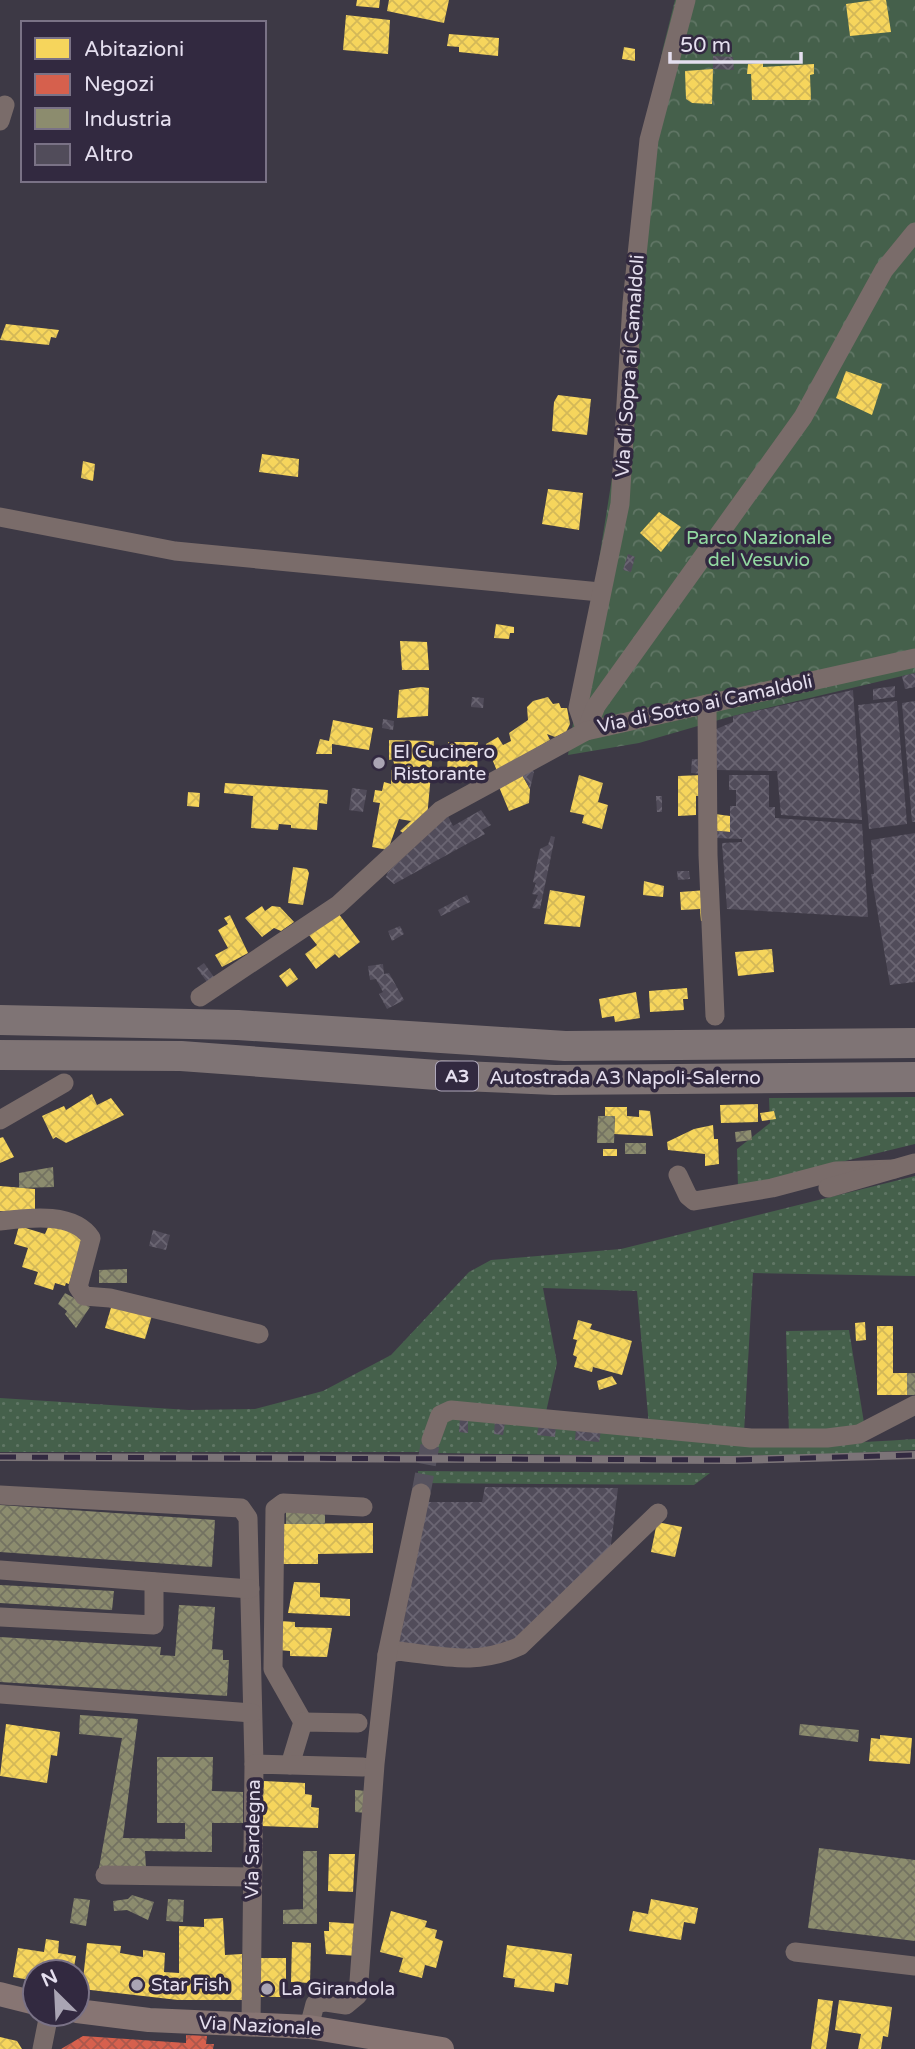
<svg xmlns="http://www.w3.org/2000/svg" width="915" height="2049" viewBox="0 0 915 2049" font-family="'Varela Round',sans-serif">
	<defs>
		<pattern id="grass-dots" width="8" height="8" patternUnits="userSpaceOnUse" patternTransform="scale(1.75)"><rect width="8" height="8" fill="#45604b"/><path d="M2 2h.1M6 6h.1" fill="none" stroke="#607665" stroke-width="1.8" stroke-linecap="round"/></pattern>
		<pattern id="park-crowns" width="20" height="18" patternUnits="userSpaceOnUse" patternTransform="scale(1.75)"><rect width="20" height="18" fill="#45604b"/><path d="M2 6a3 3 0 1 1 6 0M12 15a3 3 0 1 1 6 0" fill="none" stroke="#607665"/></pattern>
		<pattern id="homes-cross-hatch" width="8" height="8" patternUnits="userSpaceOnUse" patternTransform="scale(1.75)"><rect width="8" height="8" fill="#f6d55c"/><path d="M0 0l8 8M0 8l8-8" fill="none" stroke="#d3b858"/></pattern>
		<pattern id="shops-cross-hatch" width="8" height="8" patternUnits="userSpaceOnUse" patternTransform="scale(1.75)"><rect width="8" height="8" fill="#d6604d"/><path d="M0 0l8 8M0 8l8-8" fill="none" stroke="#aa574c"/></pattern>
		<pattern id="industry-cross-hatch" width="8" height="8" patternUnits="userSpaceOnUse" patternTransform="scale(1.75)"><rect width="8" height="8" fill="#8c8c6e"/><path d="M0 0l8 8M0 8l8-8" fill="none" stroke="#737261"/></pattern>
		<pattern id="building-cross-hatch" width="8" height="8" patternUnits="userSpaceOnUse" patternTransform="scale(1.75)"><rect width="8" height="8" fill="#514c5a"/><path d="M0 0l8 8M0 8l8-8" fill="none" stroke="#6a6572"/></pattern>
	</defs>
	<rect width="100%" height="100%" fill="#3d3945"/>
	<!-- grass -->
	<g fill="url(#grass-dots)">
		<polygon points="915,1097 915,1144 738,1187 737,1149 770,1123 769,1098"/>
		<polygon points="915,1176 915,1276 753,1273 744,1433 649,1426 637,1291 543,1288 557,1363 546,1412 434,1419 424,1452 0,1452 0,1398 189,1410 255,1409 323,1391 391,1355 469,1272 491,1260 621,1249"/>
		<polygon points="849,1330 865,1429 789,1435 786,1331"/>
		<path d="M 452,1414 C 606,1429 760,1451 915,1439 L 915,1450 C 754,1460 592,1455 430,1453 L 440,1421 Z"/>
		<polygon points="418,1471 710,1473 694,1485 417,1483"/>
	</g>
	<!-- park -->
	<polygon fill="url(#park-crowns)" points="675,0 915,0 915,673 729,717 639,743 568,755 612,478 662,52"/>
	<!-- homes -->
	<g fill="url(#homes-cross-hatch)">
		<polygon points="357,0 380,0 379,8 356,6"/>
		<polygon points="389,0 449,0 444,23 387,11"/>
		<polygon points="874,0 886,0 891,32 850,36 846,4"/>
		<polygon points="346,15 390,20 388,54 343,50"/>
		<polygon points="449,34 499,38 498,56 459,52 459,47 447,46"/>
		<polygon points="624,47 635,49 635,61 622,59"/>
		<polygon points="763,63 763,67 814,64 814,74 810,75 811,100 752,100 751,74 747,74 748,64"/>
		<polygon points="713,69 712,104 692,103 686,99 685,71"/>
		<polygon points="6,324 59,330 56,338 51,337 49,345 0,340"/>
		<polygon points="846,371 882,384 872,415 836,398"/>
		<polygon points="558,395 591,399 587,435 552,431 554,402"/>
		<polygon points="262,454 299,459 298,477 259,472"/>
		<polygon points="83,461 95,464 93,481 81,478"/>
		<polygon points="548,489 583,493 579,530 542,524"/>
		<polygon points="659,512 681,527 661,552 640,533"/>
		<polygon points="496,624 514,627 514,633 510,633 509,639 494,638"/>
		<polygon points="400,641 427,642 429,670 402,670"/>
		<polygon points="421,687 429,688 428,716 397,718 399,690"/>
		<polygon points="548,697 553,704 559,703 561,708 567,708 570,724 566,732 555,737 547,734 550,740 497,771 486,744 498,737 503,745 511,741 509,733 528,720 527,707 533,701"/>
		<polygon points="333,720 373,728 369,750 332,744 332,754 316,754 320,739 329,741"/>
		<polygon points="389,740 434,741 427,818 408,836 400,831 411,821 399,819 388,850 372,847 380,803 373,802 375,790 382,791 384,782 391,784 391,770 395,769 393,759 389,760"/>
		<polygon points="448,742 478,742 477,780 447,779"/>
		<polygon points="521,773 530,789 529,803 509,811 499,787"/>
		<polygon points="579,775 603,783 598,802 608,805 602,829 582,823 584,815 570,812"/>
		<polygon points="702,775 702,796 696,796 696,815 678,816 678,776"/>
		<polygon points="225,783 328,790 327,804 319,803 317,830 291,828 291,825 279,824 278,830 251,828 253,796 224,793"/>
		<polygon points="188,792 200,793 199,807 187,806"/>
		<polygon points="715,814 730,816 730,832 716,831"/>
		<polygon points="293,867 307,869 309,873 303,905 288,903"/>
		<polygon points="644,881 664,886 663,897 643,895"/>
		<polygon points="550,890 585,896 580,927 544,924"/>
		<polygon points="707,890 709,920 701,921 700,909 681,910 680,892"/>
		<polygon points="262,906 265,911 272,906 280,907 294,922 281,931 274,928 262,937 245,918"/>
		<polygon points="338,913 360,942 339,958 335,954 316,969 305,954 317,945 309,935"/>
		<polygon points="230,915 248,953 222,967 215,955 228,948 218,930 228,924 224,918"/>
		<polygon points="772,949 774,972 738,976 735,952"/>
		<polygon points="290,968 298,979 287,987 279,976"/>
		<polygon points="687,988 688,999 683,999 684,1010 650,1012 649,991"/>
		<polygon points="636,992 640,1018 615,1022 614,1016 602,1018 599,999"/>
		<polygon points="92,1094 97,1105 111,1098 124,1115 66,1143 56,1137 53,1139 42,1116 64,1106 66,1110"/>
		<polygon points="758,1104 758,1122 721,1123 720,1105"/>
		<polygon points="605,1107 627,1107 627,1116 639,1117 639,1110 650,1111 653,1136 614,1134 615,1116 605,1116"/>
		<polygon points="774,1111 776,1119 762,1121 760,1113"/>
		<polygon points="713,1125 714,1139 718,1139 719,1164 705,1166 705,1154 668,1150 667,1142 694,1129"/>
		<polygon points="3,1137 14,1157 0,1163 0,1138"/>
		<rect x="603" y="1149" width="14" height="7"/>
		<polygon points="0,1186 35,1189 35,1211 0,1211"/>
		<polygon points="49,1225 84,1236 69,1284 66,1283 65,1286 55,1283 53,1290 34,1284 38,1272 22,1267 28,1248 14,1244 19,1226 45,1234"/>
		<polygon points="113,1301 153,1312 145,1339 105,1328"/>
		<polygon points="578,1320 592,1324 590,1329 632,1341 622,1375 593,1367 592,1372 574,1367 577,1357 573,1355 577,1340 573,1339"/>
		<polygon points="865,1322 866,1340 856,1341 855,1323"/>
		<polygon points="877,1326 893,1326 893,1373 907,1373 907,1395 877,1395"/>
		<polygon points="612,1376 617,1384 599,1390 597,1381"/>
		<polygon points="657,1522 682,1527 675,1557 651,1552"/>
		<polygon points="373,1523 373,1553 318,1554 318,1564 278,1564 277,1524"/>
		<polygon points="294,1582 320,1583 320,1597 350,1599 350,1616 288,1613"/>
		<polygon points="280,1621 295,1622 295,1627 332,1628 327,1657 290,1656 290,1651 279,1650"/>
		<polygon points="6,1724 60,1732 57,1756 51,1755 47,1783 0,1776"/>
		<polygon points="880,1735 912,1738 910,1764 869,1761 871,1738 880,1739"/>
		<polygon points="264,1781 305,1783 305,1794 312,1795 311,1807 319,1808 318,1828 261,1826"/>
		<polygon points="329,1854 355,1854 353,1892 328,1891"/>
		<polygon points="651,1899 698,1908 695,1924 684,1922 681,1940 629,1931 633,1911 648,1914"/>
		<polygon points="391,1911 427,1921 425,1927 437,1930 435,1938 443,1941 436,1968 425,1965 422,1978 399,1972 403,1958 380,1952"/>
		<polygon points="223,1918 225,1955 242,1954 242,2000 178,2000 82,1989 87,1943 121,1946 120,1953 143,1957 143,1950 165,1953 164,1972 179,1973 179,1926 204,1927 204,1919"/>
		<polygon points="329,1922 360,1924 358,1956 326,1954 324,1931 329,1931"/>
		<polygon points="46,1939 59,1941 58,1953 76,1956 73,1972 35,1972 35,1981 13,1977 18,1948 44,1952"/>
		<polygon points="292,1942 311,1943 310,1983 291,1982"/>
		<polygon points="507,1945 572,1954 568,1985 555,1983 554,1992 514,1987 515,1979 503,1977"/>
		<polygon points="259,1958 286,1958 286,1997 260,1997"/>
		<polygon points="818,1999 833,2001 826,2049 811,2049"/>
		<polygon points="839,2000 892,2007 888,2037 883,2036 881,2049 858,2049 861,2034 835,2030"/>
		<polygon points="0,2037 17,2041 22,2049 0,2049"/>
	</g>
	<!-- shops -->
	<polygon fill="url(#shops-cross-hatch)" points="186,2035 207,2036 206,2044 214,2044 213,2049 61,2049 83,2036 186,2043"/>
	<!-- industry -->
	<g fill="url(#industry-cross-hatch)">
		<polygon points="598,1116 615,1116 614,1143 597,1143"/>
		<polygon points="751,1130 752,1140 736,1142 735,1132"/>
		<rect x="625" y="1143" width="21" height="11"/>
		<polygon points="53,1167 54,1187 19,1188 19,1173"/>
		<polygon points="127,1269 127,1283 99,1283 99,1270"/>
		<polygon points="65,1293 90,1307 76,1328 65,1314 67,1311 58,1304"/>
		<rect x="907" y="1373" width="8" height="22"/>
		<polygon points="0,1505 215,1520 212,1567 0,1552"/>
		<rect x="286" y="1512" width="39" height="12"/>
		<polygon points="0,1585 114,1591 112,1610 0,1603"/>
		<polygon points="179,1605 215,1607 212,1649 223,1650 223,1660 229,1660 227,1696 0,1682 0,1637 161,1647 160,1655 175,1656"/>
		<polygon points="80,1715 138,1719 123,1838 185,1839 185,1823 157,1823 157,1757 213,1757 212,1791 243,1792 243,1823 212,1823 212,1852 145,1851 146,1869 99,1868 122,1738 79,1734"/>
		<polygon points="800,1724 859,1730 858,1742 799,1735"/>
		<polygon points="355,1790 368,1791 367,1813 355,1812"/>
		<polygon points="819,1848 915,1860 915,1941 808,1928"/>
		<polygon points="303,1851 317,1851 317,1924 283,1924 283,1910 303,1909"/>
		<polygon points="132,1895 154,1902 148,1920 127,1910 114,1911 113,1901 128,1899"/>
		<polygon points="74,1898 90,1900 86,1926 70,1923"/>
		<polygon points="168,1899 184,1900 183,1922 166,1921"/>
	</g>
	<!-- building -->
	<g fill="url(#building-cross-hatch)">
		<polygon points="713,56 733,57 734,70 713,69"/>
		<polygon points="628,554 635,557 631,572 623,570"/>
		<polygon points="915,673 915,687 905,689 902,676"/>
		<polygon points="895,686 895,697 873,700 873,689"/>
		<polygon points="853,690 862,820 781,815 777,771 717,770 714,730 733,722 733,716"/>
		<polygon points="472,697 484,698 483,708 471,707"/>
		<polygon points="897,701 907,824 869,829 858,705"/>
		<polygon points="915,701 915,822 912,822 902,703"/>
		<polygon points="383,719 394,721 393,730 382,728"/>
		<polygon points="692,759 705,760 704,774 691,773"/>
		<polygon points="529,768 534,772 530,789 521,773"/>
		<polygon points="729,775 769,775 769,807 775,807 775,818 862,824 868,917 727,909 722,843 742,842 742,839 715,838 716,831 730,832 730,806 736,806 736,790 729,790"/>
		<polygon points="352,788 367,790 363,812 349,810"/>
		<polygon points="656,796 662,796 662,812 657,812"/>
		<polygon points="481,810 491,825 482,830 485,834 394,884 386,877 388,872 448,816 453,826"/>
		<polygon points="915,833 915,982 890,985 871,874 874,874 871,840"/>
		<polygon points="551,836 555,837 540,909 532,908 538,895 532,894 536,883 533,882 540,849 548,845"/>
		<polygon points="677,871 689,871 690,879 678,880"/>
		<polygon points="467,895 470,902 441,916 438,910"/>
		<polygon points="400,926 404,934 392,941 388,931"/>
		<polygon points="204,963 216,980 209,985 197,968"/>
		<polygon points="383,964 384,974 389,973 404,1000 387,1009 379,994 383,992 376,979 370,980 368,966"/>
		<polygon points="153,1230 170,1235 166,1250 149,1246"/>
		<polygon points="460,1417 468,1417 468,1433 459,1432"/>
		<polygon points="495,1421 505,1423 503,1435 494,1434"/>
		<polygon points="539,1424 556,1425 555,1437 537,1435"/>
		<polygon points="576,1428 601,1431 599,1442 575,1440"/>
		<polygon points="485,1487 618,1488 610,1552 517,1644 485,1655 399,1643 428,1502 482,1502"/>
	</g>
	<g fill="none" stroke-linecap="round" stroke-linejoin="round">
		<!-- minor-tunnel -->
		<polyline stroke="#56525e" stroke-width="19" stroke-dasharray="19 10" stroke-linecap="butt" points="421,1493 431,1440"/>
		<!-- minor -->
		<g stroke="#7a6c6a" stroke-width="19">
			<polyline points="0,121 5,105"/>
			<polyline points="0,517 175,551 600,592"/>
			<polyline points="707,704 708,855 715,1016"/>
			<polyline points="586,731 578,708 620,504 632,303 649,140 686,0"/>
			<polyline points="586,731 596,706 803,417 884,270 915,232"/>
			<polyline points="200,997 338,905 441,810 586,731 915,658"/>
			<polyline points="0,1120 64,1083"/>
			<polyline points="678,1175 688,1196 694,1201 772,1188 836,1171 894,1169"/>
			<polyline points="828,1188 915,1163"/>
			<path d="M 0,1221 C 27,1218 73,1211 91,1238 L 78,1287 L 84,1296 L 110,1298 L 259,1334"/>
			<polyline points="431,1440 440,1415 451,1410 751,1438 827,1438 859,1434 915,1405"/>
			<polyline points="0,1495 241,1508 248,1518 254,1764"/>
			<polyline points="0,1570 250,1589"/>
			<polyline points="0,1617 154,1625 154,1582"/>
			<path d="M 387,1655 L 398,1651 C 443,1656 477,1666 520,1646 L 658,1513"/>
			<polyline points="0,1694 252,1713"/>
			<polyline points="303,1722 273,1669 275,1509 283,1503 363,1507"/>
			<polyline points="290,1765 303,1722 358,1723"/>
			<polyline points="105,1875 252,1877"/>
			<polyline points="795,1952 915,1966"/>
			<polyline points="251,2024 254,1764 363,1767"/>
			<polyline points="309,2027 315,2004 326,2002 346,2005 358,1995 375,1764 387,1655 421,1493"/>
			<polyline points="42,2049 49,2014"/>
		</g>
		<!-- major -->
		<g stroke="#877573" stroke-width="24">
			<polyline points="0,1994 35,2003"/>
			<polyline points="77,2011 149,2020 309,2027 442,2049"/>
		</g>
		<!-- highway -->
		<g stroke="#7f7475" stroke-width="30">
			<polyline points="0,1020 238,1025 565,1046 915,1043"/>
			<polyline points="0,1055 181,1056 437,1075 555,1080 915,1077"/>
		</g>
		<!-- rail casing -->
		<g stroke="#7c7478" stroke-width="8">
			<polyline id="rail" points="0,1457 733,1460 915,1455"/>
		</g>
		<!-- rail -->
		<use href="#rail" stroke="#322940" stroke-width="5" stroke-dasharray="16" stroke-linecap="butt"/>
	</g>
	<!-- markers -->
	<g fill="#aaa5b4" stroke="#322940" stroke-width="2.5">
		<circle cx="379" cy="763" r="7"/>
		<circle cx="137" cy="1985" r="7"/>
		<circle cx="267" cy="1989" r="7"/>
	</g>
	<g text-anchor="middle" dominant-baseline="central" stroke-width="7" stroke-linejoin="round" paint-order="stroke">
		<!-- shield labels -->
		<rect fill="#322940" stroke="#afa8ba" stroke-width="2" x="436" y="1061.5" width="42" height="29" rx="5"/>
		<g font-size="18" font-weight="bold" fill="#e5dfef">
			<text x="457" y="1076">A3</text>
		</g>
		<!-- street labels -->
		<g font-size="19" fill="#e5dfef" stroke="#322940">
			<text transform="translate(630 366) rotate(-86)">Via di Sopra ai Camaldoli</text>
			<text transform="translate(705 704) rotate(-12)">Via di Sotto ai Camaldoli</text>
			<text x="625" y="1078">Autostrada A3 Napoli-Salerno</text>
			<text transform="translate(253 1839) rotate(-89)">Via Sardegna</text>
			<text transform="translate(260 2026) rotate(3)">Via Nazionale</text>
		</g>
		<!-- park labels -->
		<g font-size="19" fill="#92d9a1" stroke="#322940">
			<text x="759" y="538">Parco Nazionale<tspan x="759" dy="22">del Vesuvio</tspan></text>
		</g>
		<!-- poi labels -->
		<g font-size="19" fill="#e5dfef" stroke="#322940" text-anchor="start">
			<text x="393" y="752">El Cucinero<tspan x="393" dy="22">Ristorante</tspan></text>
			<text x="151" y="1985">Star Fish</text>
			<text x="281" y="1989">La Girandola</text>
		</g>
	</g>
	<!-- legend -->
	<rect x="21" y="21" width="245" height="161" fill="#322940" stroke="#7a7286" stroke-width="2"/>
	<rect x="35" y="38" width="35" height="21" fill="#f6d55c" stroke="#7a7286" stroke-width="2"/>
	<text x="84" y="56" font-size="21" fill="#e5dfef">Abitazioni</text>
	<rect x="35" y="74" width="35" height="21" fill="#d6604d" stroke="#7a7286" stroke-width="2"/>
	<text x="84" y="91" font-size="21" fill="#e5dfef">Negozi</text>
	<rect x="35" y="108" width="35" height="21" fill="#8c8c6e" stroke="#7a7286" stroke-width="2"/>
	<text x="84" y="126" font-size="21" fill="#e5dfef">Industria</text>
	<rect x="35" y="144" width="35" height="21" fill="#514c5a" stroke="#7a7286" stroke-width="2"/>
	<text x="84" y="161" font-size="21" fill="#e5dfef">Altro</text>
	<!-- north arrow -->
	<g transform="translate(56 1993) rotate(336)"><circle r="33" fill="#322940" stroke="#7a7286" stroke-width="2"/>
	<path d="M0-5L12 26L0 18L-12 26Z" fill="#aaa5b4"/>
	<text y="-10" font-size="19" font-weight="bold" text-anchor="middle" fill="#e5dfef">N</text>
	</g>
	<!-- scale -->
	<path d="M670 52v10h131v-10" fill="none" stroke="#e5dfef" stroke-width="3.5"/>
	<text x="680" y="52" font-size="21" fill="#e5dfef" stroke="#322940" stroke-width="5" paint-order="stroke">50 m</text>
</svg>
